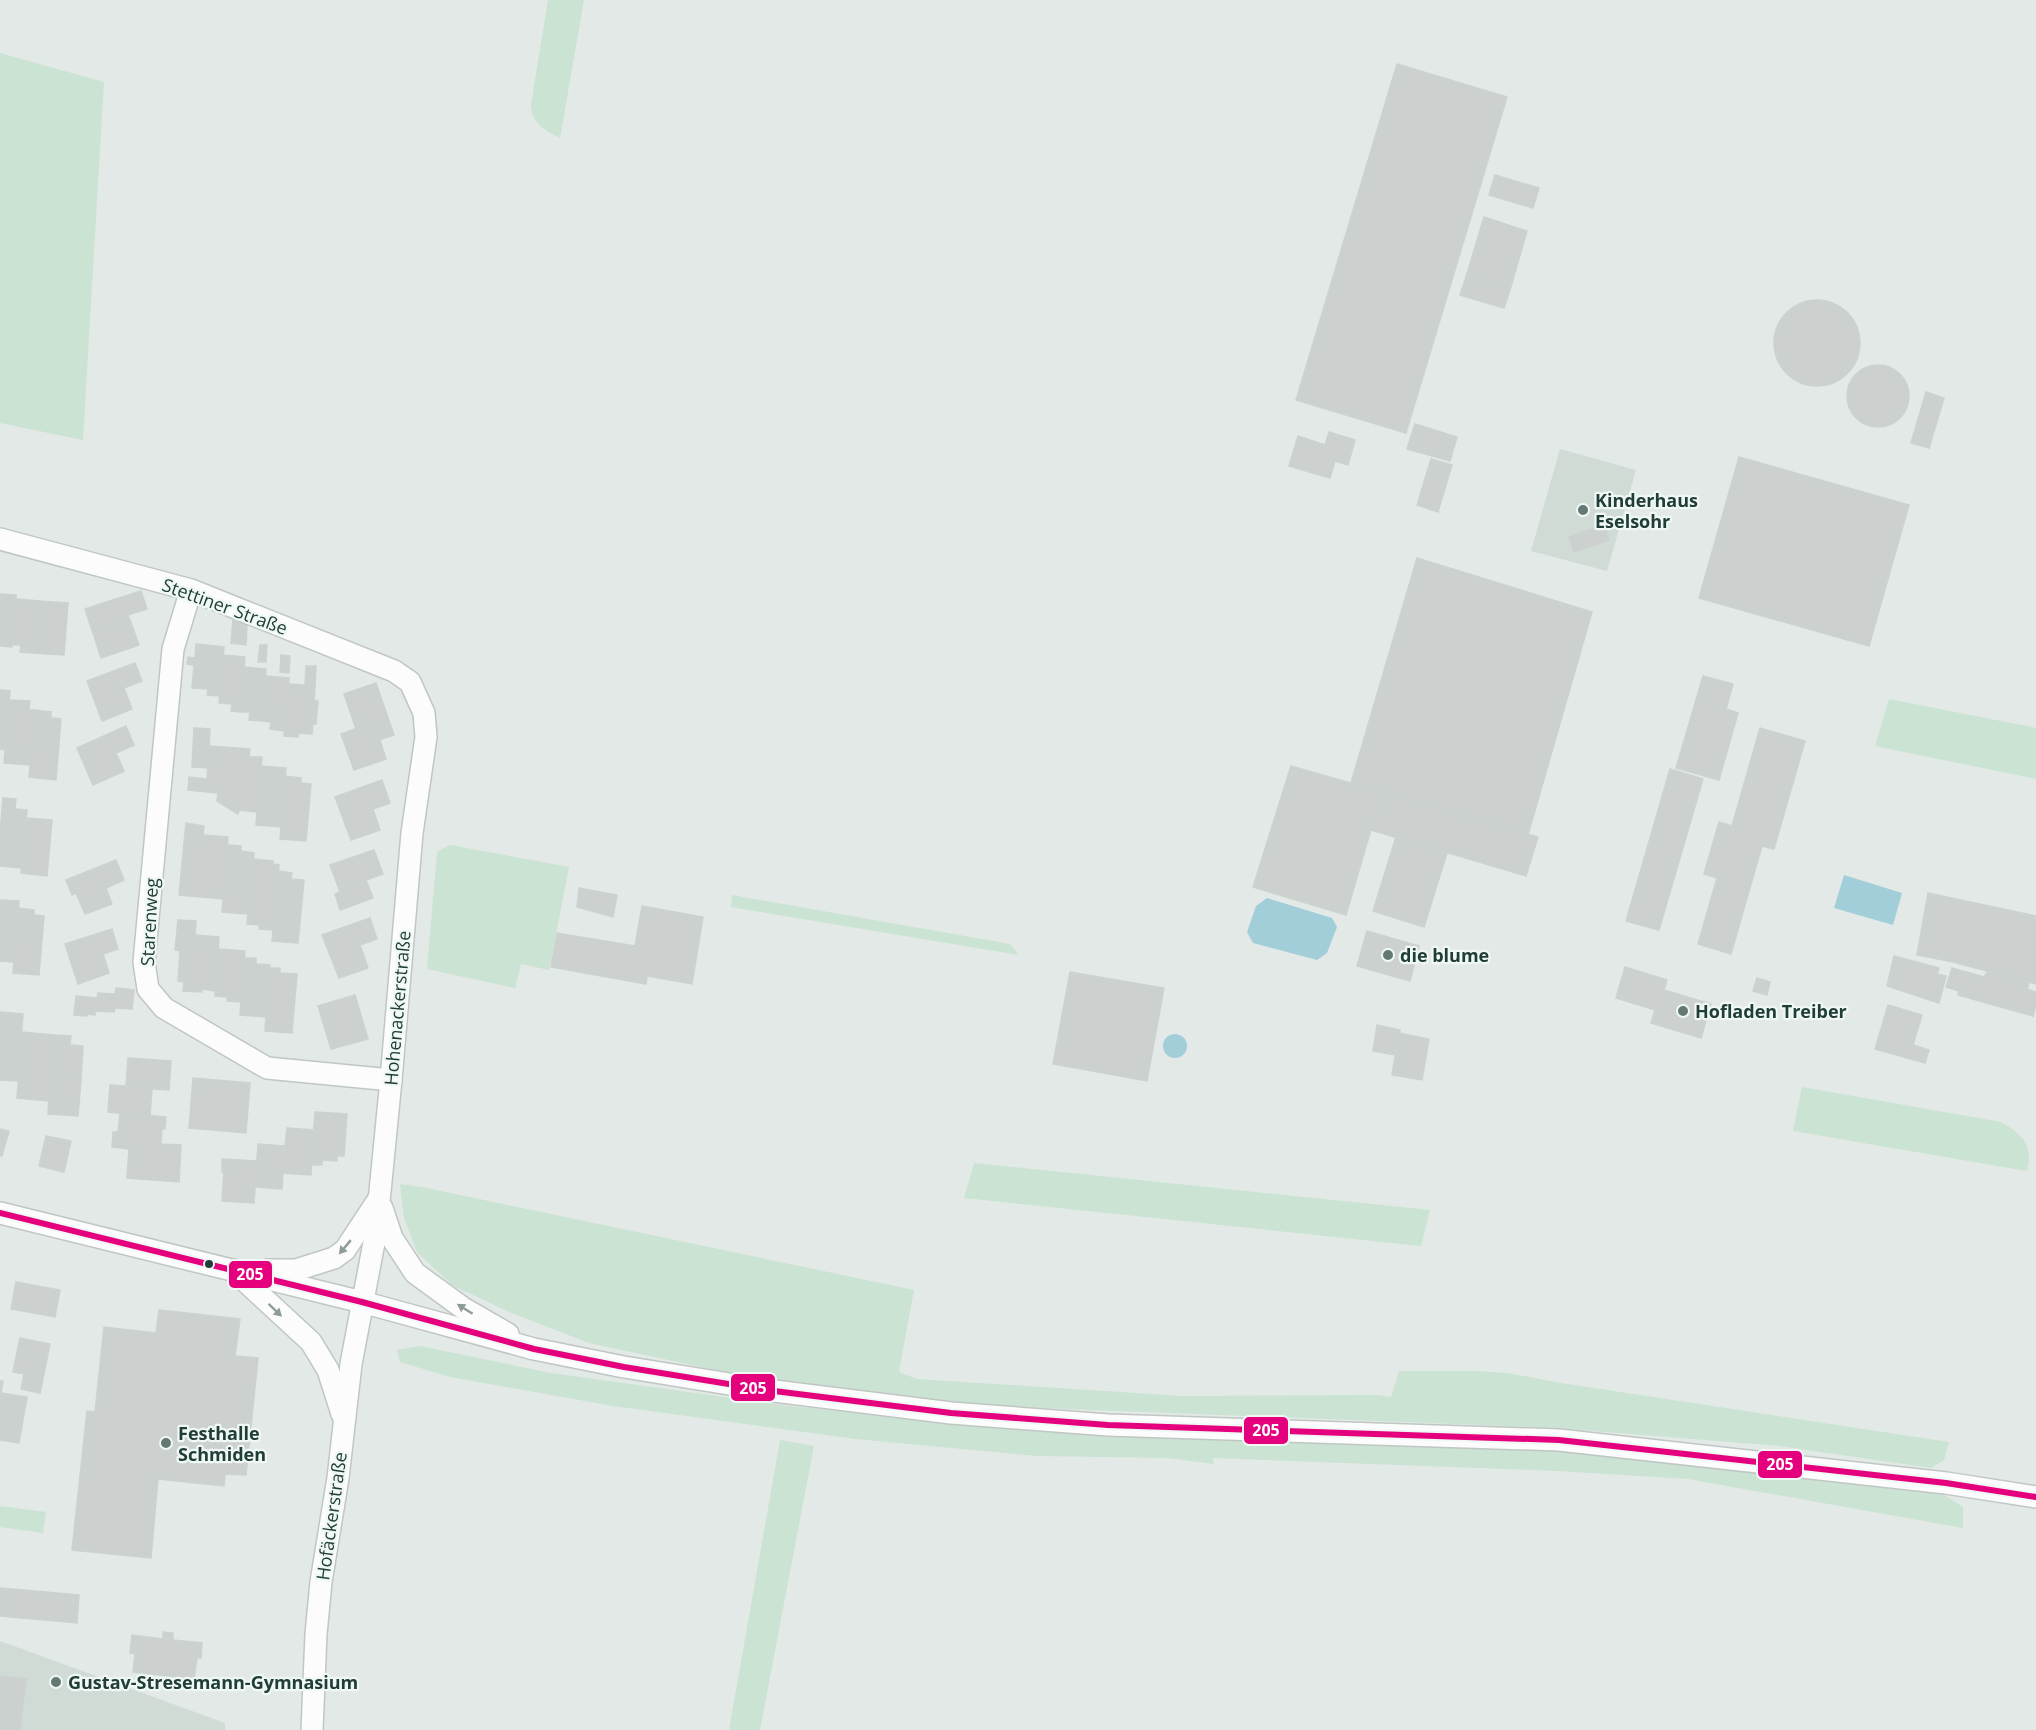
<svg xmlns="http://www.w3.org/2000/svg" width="2036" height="1730" viewBox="0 0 2036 1730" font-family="'Open Sans',sans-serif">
	<rect width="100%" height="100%" fill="#e3e9e6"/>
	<!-- built -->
	<g fill="#d0dbd6">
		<polygon points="1560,449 1636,470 1607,571 1531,551"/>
		<polygon points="0,1641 225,1723 225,1730 0,1730"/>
	</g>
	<!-- green -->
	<g fill="#cbe3d3">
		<path d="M 548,0 L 584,0 L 560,138 C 545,130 532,124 531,105 Z"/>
		<polygon points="0,53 104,82 83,440 0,423"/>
		<polygon points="1889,699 2036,728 2036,779 1875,746"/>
		<polygon points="450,845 569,867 549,970 521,964 515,988 427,969 437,852"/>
		<polygon points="732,895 1010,944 1019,955 731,907"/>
		<path d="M 1802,1087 L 2001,1122 C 2022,1134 2034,1146 2027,1171 L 1793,1131 Z"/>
		<polygon points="974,1163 1430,1210 1421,1246 964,1198"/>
		<polygon points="400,1184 422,1187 914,1290 899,1372 917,1379 1182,1396 1379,1395 1391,1397 1399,1371 1476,1371 1508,1373 1561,1383 1949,1442 1944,1460 1931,1468 1779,1446 1557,1428 991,1406 842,1389 720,1371 589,1343 509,1312 452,1285 417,1252 404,1218"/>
		<polygon points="420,1346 551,1373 790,1406 997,1428 1605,1453 1941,1493 1963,1507 1963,1528 1688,1479 1559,1471 1213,1458 1214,1464 1168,1458 1038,1456 856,1439 613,1406 450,1377 400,1362 397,1350"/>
		<polygon points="780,1440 814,1446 760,1730 729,1730"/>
		<polygon points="0,1506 46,1512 43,1533 0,1527"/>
	</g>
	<!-- water -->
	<g fill="#a1ced9">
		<polygon points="1844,875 1902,893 1893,925 1834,908"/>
		<polygon points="1267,898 1332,918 1337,927 1327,953 1317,960 1253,943 1247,932 1256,906"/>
		<circle cx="1175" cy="1046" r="12"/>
	</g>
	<!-- building -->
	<g fill="#ccd1cf" stroke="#cbd2cf" stroke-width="1.5">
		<polygon points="1397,64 1507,97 1406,433 1296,400"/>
		<polygon points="1495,175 1539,188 1533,208 1489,195"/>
		<polygon points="1484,217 1527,231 1510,290 1466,277"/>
		<polygon points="1466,277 1510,290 1504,308 1460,295"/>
		<circle cx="1817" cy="343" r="43"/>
		<circle cx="1878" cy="396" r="31"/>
		<polygon points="1926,392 1944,398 1929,448 1911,443"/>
		<polygon points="1415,424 1457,437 1450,461 1407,449"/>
		<polygon points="1329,432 1355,440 1348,465 1335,461 1330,478 1289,466 1298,436 1325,445"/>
		<polygon points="1739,457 1909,505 1869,646 1699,598"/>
		<polygon points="1431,459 1452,465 1438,512 1417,505"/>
		<polygon points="1604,525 1609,540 1574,552 1569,537"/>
		<polygon points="1417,558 1592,612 1528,835 1351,783"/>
		<polygon points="141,591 147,609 128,615 130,620 93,633 85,609"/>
		<polygon points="0,594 16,595 12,647 0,646"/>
		<polygon points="16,599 39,601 34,653 20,652 21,645 13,645"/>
		<polygon points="39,601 68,603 64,655 34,653"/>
		<polygon points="233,619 247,623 246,645 231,643"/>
		<polygon points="130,620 139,645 101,658 93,633"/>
		<polygon points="196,644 224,647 220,696 207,695 208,689 192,688 194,665 187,664 188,657 195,658"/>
		<polygon points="260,645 267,645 266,662 258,662"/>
		<polygon points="223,655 245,657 240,712 231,711 232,704 219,703"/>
		<polygon points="281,655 290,656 289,673 280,672"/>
		<polygon points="135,663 142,681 124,688 132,709 102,721 87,681"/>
		<polygon points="306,666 316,666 315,685 305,685"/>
		<polygon points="244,667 266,669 262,721 249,720 250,712 240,712"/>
		<polygon points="266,676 289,678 285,731 270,729 271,722 262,721"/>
		<polygon points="1703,676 1733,684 1726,709 1738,713 1719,780 1676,768"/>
		<polygon points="376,683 394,735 375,741 369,724 356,729 344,694"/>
		<polygon points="289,684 315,686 314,701 318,701 316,724 313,724 312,734 299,733 298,737 284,736"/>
		<polygon points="0,690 10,691 5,750 0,749"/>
		<polygon points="9,700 30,701 29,710 35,710 30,765 4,763"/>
		<polygon points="35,710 51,712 51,718 61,719 56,780 29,777"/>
		<polygon points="369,724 375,741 380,740 386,759 354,770 341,734"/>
		<polygon points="126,726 134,745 116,753 124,771 93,785 77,748"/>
		<polygon points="194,728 210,729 208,768 192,767"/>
		<polygon points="1760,728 1805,741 1774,849 1762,846 1731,954 1698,944 1717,878 1704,874 1719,822 1732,826"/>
		<polygon points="209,746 250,749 249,757 262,757 257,812 239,810 238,814 217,801 218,793 188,790 189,777 207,779"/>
		<polygon points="261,766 286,768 281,827 256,825"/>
		<polygon points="1291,766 1382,792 1346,915 1253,887"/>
		<polygon points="1670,769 1703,779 1659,930 1626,921"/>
		<polygon points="285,776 301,778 301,783 311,784 306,841 280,839"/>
		<polygon points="382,780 390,803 373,809 380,830 351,840 335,797"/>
		<polygon points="1382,792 1538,837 1526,876 1371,830"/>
		<polygon points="3,798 16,799 15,809 27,810 22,868 0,866 0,833"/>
		<polygon points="27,818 52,820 47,876 21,873"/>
		<polygon points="186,823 204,826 202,845 184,843"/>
		<polygon points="203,835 228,837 223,899 179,895 184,843 202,845"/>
		<polygon points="1396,837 1447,853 1424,927 1373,911"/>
		<polygon points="228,845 241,846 241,851 254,853 248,914 222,912"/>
		<polygon points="374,850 383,874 366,880 373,898 340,910 335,894 340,892 330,865"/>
		<polygon points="253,859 273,861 273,864 279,865 273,930 259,929 259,925 247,924"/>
		<polygon points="116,860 124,880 106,888 112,904 85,914 76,893 72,895 66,880"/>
		<polygon points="278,871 292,873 291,879 304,880 298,943 272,941"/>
		<polygon points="579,888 617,895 613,917 577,907"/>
		<polygon points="1928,893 2036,916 2036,984 1953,962 1917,955"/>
		<polygon points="0,900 19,901 14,962 0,961"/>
		<polygon points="642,906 703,917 692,984 647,976 646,984 551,967 557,933 635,946"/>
		<polygon points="18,908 34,910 34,915 44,916 39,975 13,973"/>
		<polygon points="370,918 377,939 360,945 368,968 339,978 322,935"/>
		<polygon points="178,920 196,921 194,952 175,950"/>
		<polygon points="112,929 118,949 103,954 109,973 78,984 65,944"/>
		<polygon points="1367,931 1419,946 1410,981 1357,966"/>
		<polygon points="195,935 219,937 215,991 202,989 202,992 183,991 184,982 178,981 180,951 194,952"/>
		<polygon points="218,949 245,951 241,1002 227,1001 227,997 215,996"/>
		<polygon points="1894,956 1939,968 1937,974 1946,976 1939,1003 1887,986"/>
		<polygon points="244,958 256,958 256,964 270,965 266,1017 240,1015"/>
		<polygon points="1625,967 1667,980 1664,990 1711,1004 1701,1038 1651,1023 1655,1010 1616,998"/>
		<polygon points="269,968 280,968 280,973 297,974 292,1033 265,1031"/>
		<polygon points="1952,968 1984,977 1987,972 2029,983 2027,989 2036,992 2036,1005 2033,1016 1958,995 1959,991 1946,987"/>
		<polygon points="1070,972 1164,988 1147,1081 1053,1064"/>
		<polygon points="1757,978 1770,982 1767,995 1753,991"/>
		<polygon points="116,988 134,990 132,1009 115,1008 114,1012 95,1011 95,1015 87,1014 87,1016 74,1015 76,996 97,998 98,993 115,994"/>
		<polygon points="355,995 368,1039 331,1049 318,1006"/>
		<polygon points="1888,1005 1922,1015 1913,1045 1929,1050 1925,1063 1875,1049"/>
		<polygon points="0,1012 23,1014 18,1081 0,1080"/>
		<polygon points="1377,1025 1400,1030 1395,1055 1373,1051"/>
		<polygon points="22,1032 53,1035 49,1101 17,1098"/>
		<polygon points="1399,1033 1429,1039 1422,1080 1392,1075"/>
		<polygon points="53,1035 71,1036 70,1045 83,1046 81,1079 50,1077"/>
		<polygon points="128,1058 171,1061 169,1090 126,1087"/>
		<polygon points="50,1077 81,1079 78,1116 48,1114"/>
		<polygon points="193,1078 250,1083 246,1133 189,1128"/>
		<polygon points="110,1085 152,1088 150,1116 108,1112"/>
		<polygon points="315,1112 347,1114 344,1156 337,1156 337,1161 322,1160 322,1165 311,1165"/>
		<polygon points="120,1113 166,1117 165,1129 162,1128 161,1144 181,1145 179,1182 127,1178 129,1149 112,1147 113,1132 118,1132"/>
		<polygon points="287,1128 314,1130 311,1175 283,1173 282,1189 255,1187 258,1144 285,1146"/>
		<polygon points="0,1129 9,1131 2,1156 0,1156"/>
		<polygon points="46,1136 71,1141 64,1172 39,1166"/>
		<polygon points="222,1159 257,1161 254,1203 222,1201 224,1172 222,1172"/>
		<polygon points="16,1282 60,1290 55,1317 11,1309"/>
		<polygon points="159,1310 240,1319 235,1356 258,1358 246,1475 225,1474 224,1486 158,1479 151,1558 72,1550 87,1411 95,1412 104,1327 156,1333"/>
		<polygon points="20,1338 50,1344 40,1393 21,1389 24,1374 13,1372"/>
		<polygon points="0,1381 3,1381 1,1393 27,1397 19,1443 0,1440"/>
		<polygon points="0,1588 79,1595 77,1623 0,1616"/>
		<polygon points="163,1632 173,1633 173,1640 202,1643 201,1658 197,1658 194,1679 133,1672 135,1654 130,1653 132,1635 163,1639"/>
		<polygon points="0,1676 26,1679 20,1730 0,1730"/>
	</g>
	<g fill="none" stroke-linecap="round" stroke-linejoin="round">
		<!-- minor casing -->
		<g stroke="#c0c6c4" stroke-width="24">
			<g id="minor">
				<polyline points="0,539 191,590 394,671 410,682 424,713 426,737 412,833 391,1080 376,1232 351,1364 338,1478 321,1582 316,1634 312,1730"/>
				<polyline points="191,590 173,649 144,962 148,989 164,1008 267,1068 391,1080"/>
				<polyline points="382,1208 392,1238 415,1273 463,1308 508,1334"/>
				<polyline points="0,1213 362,1302 534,1349 624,1367 766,1390 951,1413 1108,1425 1559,1440 1946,1483 2036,1497"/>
				<polyline points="233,1270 311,1342 328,1370 342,1414"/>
				<polyline points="267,1270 296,1270 334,1258 345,1250 378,1200"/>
			</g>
		</g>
		<!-- minor -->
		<use href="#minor" stroke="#fbfcfb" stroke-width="21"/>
		<!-- bus-1 casing -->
		<g stroke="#f0f8f5" stroke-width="10">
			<polyline id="bus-1" points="0,1213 362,1302 534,1349 624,1367 766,1390 951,1413 1108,1425 1559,1440 1946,1483 2036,1497"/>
		</g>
		<!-- bus-1 -->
		<use href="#bus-1" stroke="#e5007d" stroke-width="6"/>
	</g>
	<!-- one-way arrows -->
	<defs><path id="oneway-solid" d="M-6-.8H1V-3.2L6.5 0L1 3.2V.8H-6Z" transform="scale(1.5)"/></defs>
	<g fill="#8e9c99">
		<use href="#oneway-solid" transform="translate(345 1247) rotate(130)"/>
		<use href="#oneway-solid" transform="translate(465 1309) rotate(-148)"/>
		<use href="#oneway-solid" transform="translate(275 1310) rotate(44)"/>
	</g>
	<!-- markers -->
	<g fill="#647974" stroke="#f0f8f5" stroke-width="2">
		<circle cx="1583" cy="510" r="6"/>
		<circle cx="1388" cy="955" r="6"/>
		<circle cx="1683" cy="1011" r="6"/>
		<circle cx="166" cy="1443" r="6"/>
		<circle cx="56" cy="1682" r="6"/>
	</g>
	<circle fill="#203d37" stroke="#f0f8f5" stroke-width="2" cx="209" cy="1264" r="5"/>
	<g text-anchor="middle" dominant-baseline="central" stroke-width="4.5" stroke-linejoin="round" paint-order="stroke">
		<!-- poi labels -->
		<g font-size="18" font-weight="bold" fill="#203d37" stroke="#f0f8f5" text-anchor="start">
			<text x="1595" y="500">Kinderhaus<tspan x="1595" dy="21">Eselsohr</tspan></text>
			<text x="1400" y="955">die blume</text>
			<text x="1695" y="1011">Hofladen Treiber</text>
			<text x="178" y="1433">Festhalle<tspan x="178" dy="21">Schmiden</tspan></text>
			<text x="68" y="1682">Gustav-Stresemann-Gymnasium</text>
		</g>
		<!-- street labels -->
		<g font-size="18" fill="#203d37" stroke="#f0f8f5">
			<text transform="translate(225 606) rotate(20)">Stettiner Straße</text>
			<text transform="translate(149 922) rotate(-87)">Starenweg</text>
			<text transform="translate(397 1008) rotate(-85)">Hohenackerstraße</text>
			<text transform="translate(331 1516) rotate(-82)">Hofäckerstraße</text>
		</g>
	</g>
	<g stroke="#f0f8f5" stroke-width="2">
		<rect x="228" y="1260" width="45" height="29" rx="6" fill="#e5007d"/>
		<rect x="730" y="1373" width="46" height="29" rx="6" fill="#e5007d"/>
		<rect x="1243" y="1416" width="46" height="29" rx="6" fill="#e5007d"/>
		<rect x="1757" y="1450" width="46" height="29" rx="6" fill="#e5007d"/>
	</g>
	<g font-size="16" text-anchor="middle" font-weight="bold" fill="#fff">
		<text x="250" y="1280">205</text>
		<text x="753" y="1394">205</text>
		<text x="1266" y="1436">205</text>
		<text x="1780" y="1470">205</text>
	</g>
</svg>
